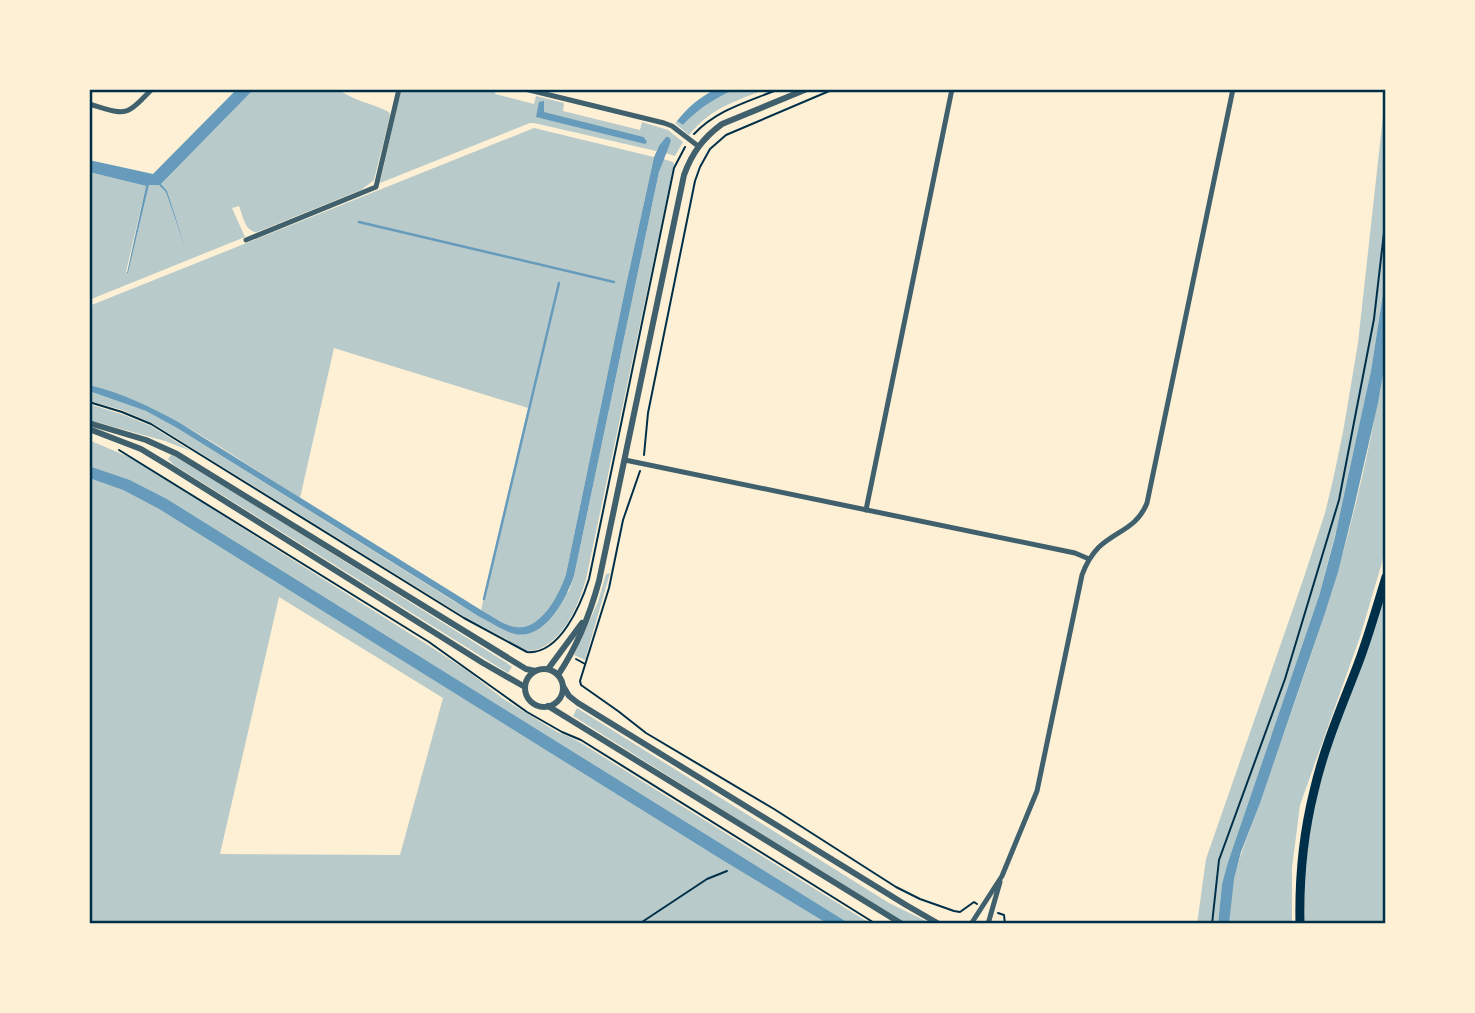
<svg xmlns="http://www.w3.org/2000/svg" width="1475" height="1013" viewBox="0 0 1475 1013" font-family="'Nunito Sans',sans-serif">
	<rect width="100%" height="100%" fill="#fdf0d5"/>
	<!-- green -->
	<g fill="#b9caca" fill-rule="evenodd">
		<path d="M 254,89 L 338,89 C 351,100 374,104 389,112 L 390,116 L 374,180 L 361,190 L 257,232 C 245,232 243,216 239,206 L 232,208 L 245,237 L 89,300 L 89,172 L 146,186 L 126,272 L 128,273 L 149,185 L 159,185 L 164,188 L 161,184 Z"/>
		<path d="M 401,89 L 496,89 L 495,94 L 534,104 L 536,96 L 564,103 L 563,111 L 640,130 L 642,122 L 668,130 L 683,142 L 675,156 L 665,153 L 671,141 L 666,137 L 656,151 L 534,123 L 530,123 L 380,183 ZM 544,103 L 543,112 L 644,137 L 646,139 L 536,116 Z"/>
		<path d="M 736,89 L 766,89 C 734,102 711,108 689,135 L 675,123 L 677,121 L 683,125 C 699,108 714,98 736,89 Z"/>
		<polygon points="1386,89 1386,274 1371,371 1345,498 1319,596 1228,862 1222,884 1218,924 1197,924 1206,859 1303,580 1325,513 1333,480 1343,432 1358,343"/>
		<path d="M 534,128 L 654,157 L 626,285 L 566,574 C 560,593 541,631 516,627 C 505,626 492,616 481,610 L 528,408 L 334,348 L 300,498 C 234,457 165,405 89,385 L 89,306 Z"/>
		<path d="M 663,159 L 673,162 L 674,164 L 586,579 C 579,605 560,650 528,651 L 465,617 L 152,423 L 122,410 L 89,401 L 89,391 L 146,411 L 177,428 L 455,602 L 513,633 L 522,634 L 569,591 L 574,576 L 659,172 Z"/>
		<path d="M 1386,357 L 1386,545 L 1381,566 L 1360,637 L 1300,805 L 1292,868 L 1292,924 L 1229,924 C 1227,881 1247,841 1260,801 C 1282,739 1304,677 1324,615 C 1352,531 1371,443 1386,357 Z"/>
		<polygon points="89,404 124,415 151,426 191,451 165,441 89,420"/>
		<polygon points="89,440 131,458 428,645 469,672 502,698 557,732 570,737 581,743 871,924 850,924 167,499 130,480 89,466"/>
		<polygon points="171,455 181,459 507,663 512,667 508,673 174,465 168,459"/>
		<path d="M 89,478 L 123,490 L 159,509 L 719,858 L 828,924 L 161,924 L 143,922 L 89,924 ZM 279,597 L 443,698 L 400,855 L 220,854 Z"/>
		<polygon points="610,573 585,660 574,655 598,602 606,574"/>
		<polygon points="1386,588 1386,924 1304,924 1305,855 1308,823 1332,741"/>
		<polygon points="577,708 889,903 932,924 904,924 573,716"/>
	</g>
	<!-- water -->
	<g fill="#669bbc">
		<polygon points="237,89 254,89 161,184 167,191 185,247 166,192 159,185 149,185 128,273 127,273 146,186 89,172 89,160 153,174"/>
		<path d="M 716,89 L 736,89 C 714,98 698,109 683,125 L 677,121 C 688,107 700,97 716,89 Z"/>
		<polygon points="544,101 544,112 644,137 647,142 645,144 536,117 539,102"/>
		<path d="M 666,137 L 669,137 L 671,141 L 659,172 L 574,576 C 566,599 545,640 515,634 C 503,631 491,622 480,617 L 177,428 L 146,411 L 89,391 L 89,385 C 122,393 151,407 180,423 L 481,610 C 492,616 505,626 516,627 C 541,631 560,593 566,574 L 626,285 L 654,157 L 659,146 Z"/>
		<polygon points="1386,274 1386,357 1378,403 1353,512 1338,572 1325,613 1260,803 1241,852 1234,879 1229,924 1218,924 1222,884 1228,862 1319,596 1335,537 1371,371"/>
		<polygon points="89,466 130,480 167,499 850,924 828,924 719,858 159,509 123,490 89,478"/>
	</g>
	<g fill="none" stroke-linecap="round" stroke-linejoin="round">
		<!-- stream -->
		<g stroke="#669bbc" stroke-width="2.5">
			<polyline points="359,222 614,282"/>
			<polyline points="484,599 559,283"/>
		</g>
		<!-- path -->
		<g stroke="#003049" stroke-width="2">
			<path d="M 694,134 C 718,109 748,102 779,89"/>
			<path d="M 89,402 L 122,412 L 151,424 L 464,618 L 527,652 C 560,655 581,604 589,579 L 674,168 L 685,147"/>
			<polyline points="119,450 429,642 527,712 562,732 581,740 876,924"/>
			<polyline points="644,455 648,413 695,181 700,167 710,149 726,135 834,89"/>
			<polyline points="640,471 623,520 609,588 580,681 581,685 618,711 646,733 774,809 896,887 920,899 954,911 960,912 974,902 977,904"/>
			<polyline points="576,659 585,664"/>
			<polyline points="998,913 1004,915 1005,924"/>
			<polyline points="639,924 707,879 727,871"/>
			<polyline points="1212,924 1219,860 1285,679 1339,500 1374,319 1386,215"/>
		</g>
		<!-- minor -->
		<g stroke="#3f606c" stroke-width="5">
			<polyline points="525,89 664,123 672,126 698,146"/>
			<path d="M 89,104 C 127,115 124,118 152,89"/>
			<polyline points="246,240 376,187 399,89"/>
			<polyline points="625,460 1075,553 1089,559"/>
			<polyline points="866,510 952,89"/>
			<path d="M 971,924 L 1002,876 L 1037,791 L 1082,575 C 1086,564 1091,555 1099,547 C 1118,530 1137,528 1147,503 L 1233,89"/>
			<polyline points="988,924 1000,882"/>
		</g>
		<!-- tertiary -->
		<g stroke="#3f606c" stroke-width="6">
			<polyline points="89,423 146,440 177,454 526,669 535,671"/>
			<polyline points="89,429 141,449 169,466 483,663 525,687"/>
			<polyline points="548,669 582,623"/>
			<circle cx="544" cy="688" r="19"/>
			<path d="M 558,675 C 577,647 590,614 599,581 L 684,175 C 692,153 703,138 722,124 L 807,89"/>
			<polyline points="563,686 569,696 578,703 906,905 939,924"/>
			<polyline points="548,706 902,924"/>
		</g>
		<!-- motorway -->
		<path stroke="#003049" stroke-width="9" d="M 1300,924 C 1299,879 1303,835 1314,791 C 1324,747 1342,706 1358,664 C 1369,635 1377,606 1386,577"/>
	</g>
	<!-- border -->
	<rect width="1475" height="1013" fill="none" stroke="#fdf0d5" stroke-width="182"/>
	<rect x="91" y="91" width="1293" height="831" fill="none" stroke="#003049" stroke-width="2.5"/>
</svg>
